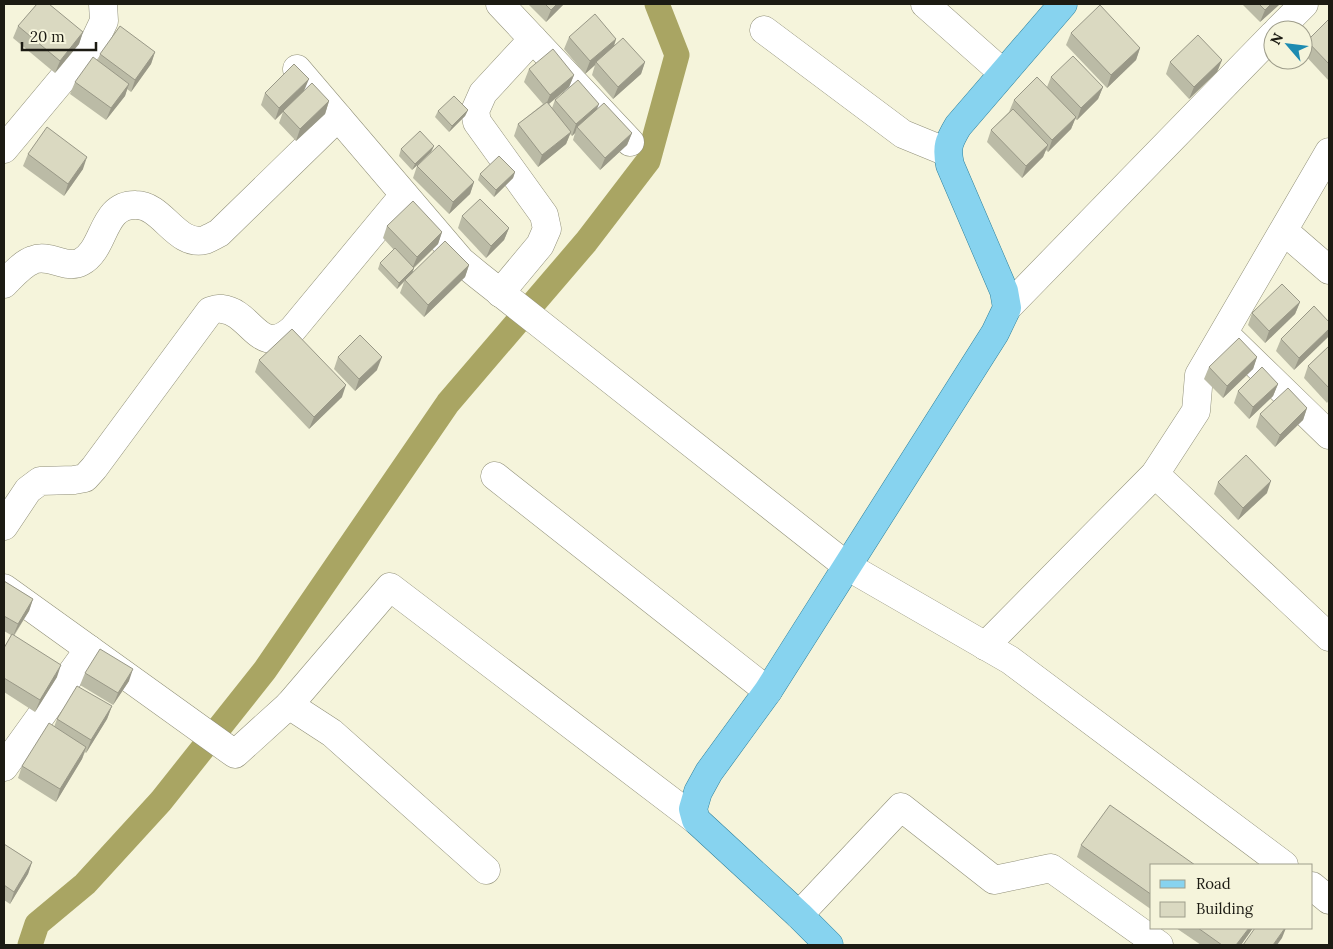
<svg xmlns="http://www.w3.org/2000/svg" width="1333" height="949" viewBox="0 0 1333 949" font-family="Lora,serif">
	<rect width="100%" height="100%" fill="#f5f4db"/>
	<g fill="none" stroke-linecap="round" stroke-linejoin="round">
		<!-- canal -->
		<polyline stroke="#a9a563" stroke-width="25" points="30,945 37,924 85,884 161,801 265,670 448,403 586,242 648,161 677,55 657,4"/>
		<!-- minor casing -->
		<g stroke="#919079" stroke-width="29">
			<g id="minor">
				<polyline points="500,4 630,142"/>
				<polyline points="925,4 1003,73"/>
				<polyline points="764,30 903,134 947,152"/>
				<polyline points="1278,30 1304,4"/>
				<polyline points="297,69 461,261 478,275 847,566 1010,660 1284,865"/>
				<polyline points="4,149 95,40 104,21 103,4"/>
				<polyline points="1284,231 1329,270"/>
				<path d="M 4,284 C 12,276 22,264 33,260 C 49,253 66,270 81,262 C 106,249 101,204 136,205 C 163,205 176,247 205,240 C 210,238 215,235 219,233 L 338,117"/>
				<polyline points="500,293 540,245 547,229 544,215 477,122 475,111 483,93 533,39"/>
				<polyline points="1007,308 1273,35"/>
				<polyline points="1228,337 1329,435"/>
				<polyline points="1155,474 1329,637"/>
				<polyline points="495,476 768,691"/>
				<path d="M 4,526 L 28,490 L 40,481 L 74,480 L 85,478 L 94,468 L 210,311 C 213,310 218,308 222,309 C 252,312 259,359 293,329 L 404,195"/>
				<polyline points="4,588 235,754 289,705 390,587 696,820"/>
				<polyline points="985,646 1155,474 1196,411 1199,375 1329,152"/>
				<polyline points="289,705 332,733 486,870"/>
				<polyline points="4,767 89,649"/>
				<polyline points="1312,886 1329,900"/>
				<polyline points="799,915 901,807 994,880 1051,868 1159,945"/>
			</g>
		</g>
		<!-- major casing -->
		<g stroke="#2e809c" stroke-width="29">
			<path id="major" d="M 829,945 L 799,915 L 696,820 L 693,809 L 698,792 L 709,772 L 768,691 L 995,333 L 1007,308 L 1004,291 L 950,165 C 946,147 949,141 958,126 L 1063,4"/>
		</g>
		<!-- minor -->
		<use href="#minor" stroke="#fff" stroke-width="28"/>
		<!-- major -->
		<use href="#major" stroke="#87d3ef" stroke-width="28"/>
	</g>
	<!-- wall -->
	<g fill="#bbbba6">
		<polygon points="528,4 564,4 546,22"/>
		<polygon points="1242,4 1280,4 1260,22"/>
		<polygon points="1329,19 1329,81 1303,53 1307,41"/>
		<polygon points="18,26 83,32 79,44 55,73 13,38"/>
		<polygon points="1071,33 1140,48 1136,60 1107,88 1066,45"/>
		<polygon points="569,37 616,39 614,47 645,62 641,74 613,99 592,75 595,65 585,74 564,49"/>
		<polygon points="155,52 151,64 131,92 127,89 125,96 106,120 70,94 75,82 98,60 100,54"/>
		<polygon points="1222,60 1217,72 1189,99 1166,74 1170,62"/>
		<polygon points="529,69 574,75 569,87 549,104 552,108 555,100 597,109 632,133 627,145 600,170 573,140 575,133 572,136 570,134 566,144 538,167 514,136 518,124 543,104 524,82"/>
		<polygon points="1051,77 1103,87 1098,99 1077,120 1075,119 1071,129 1048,152 1046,150 1043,157 1022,178 987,142 991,130 1009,112 1014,100 1047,87"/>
		<polygon points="304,91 329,101 325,114 296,141 279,123 283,112 275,120 261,105 265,93"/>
		<polygon points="468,110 465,116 449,132 435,117 438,111"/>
		<polygon points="434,146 431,152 412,170 399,156 401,149"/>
		<polygon points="28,154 83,169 64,196 23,166"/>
		<polygon points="417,166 474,182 470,194 449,214 413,178"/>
		<polygon points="515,172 513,178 494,197 478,180 480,174"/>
		<polygon points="462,216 509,228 504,240 486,258 458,228"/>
		<polygon points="387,226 442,232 438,244 414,268 412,273 469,265 465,277 424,317 400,293 404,282 397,289 378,269 380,263 394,250 383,238"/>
		<polygon points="1300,302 1295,314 1265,343 1248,325 1252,313"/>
		<polygon points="1328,337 1294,370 1276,351 1281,339"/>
		<polygon points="1329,346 1329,400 1327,403 1304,378 1308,366"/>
		<polygon points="338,357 377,370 355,391 334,369"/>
		<polygon points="1257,357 1253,369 1223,398 1204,379 1209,367"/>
		<polygon points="259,360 342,397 309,429 255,372"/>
		<polygon points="1278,384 1273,396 1249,419 1234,403 1238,391"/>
		<polygon points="1307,408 1303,420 1275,447 1256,427 1260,414"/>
		<polygon points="1218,482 1267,493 1238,520 1214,494"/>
		<polygon points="4,581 33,599 29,611 14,636 57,677 35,712 4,692 4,648 11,635 4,631"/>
		<polygon points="85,673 129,681 113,705 80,685"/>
		<polygon points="112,706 107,719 86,753 85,752 82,759 56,802 18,778 22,766 54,727 57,719"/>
		<polygon points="4,844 32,862 28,874 10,904 4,900"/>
		<polygon points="1081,845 1152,865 1152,910 1077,857"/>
		<polygon points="1176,928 1253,928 1241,945 1201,945"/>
	</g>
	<!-- shaded-wall -->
	<g fill="#999887">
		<polygon points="557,4 564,4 546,22 551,10"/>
		<polygon points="1271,4 1280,4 1260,22 1265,10"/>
		<polygon points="83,32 79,44 55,73 60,61"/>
		<polygon points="616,39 612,51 596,62 595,65 585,74 590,61"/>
		<polygon points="1140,48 1136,60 1107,88 1111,75"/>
		<polygon points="155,52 151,64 131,92 135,80"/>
		<polygon points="1222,60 1217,72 1189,99 1194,87"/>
		<polygon points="645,62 641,74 613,99 618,87"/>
		<polygon points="574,75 569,87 545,107 550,95"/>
		<polygon points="309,79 304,91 275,120 279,108"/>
		<polygon points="129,84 125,96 106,120 111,108"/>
		<polygon points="1103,87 1098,99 1077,120 1081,108"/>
		<polygon points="329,101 325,114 296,141 300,129"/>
		<polygon points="599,104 594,117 577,127 575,133 572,136 576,124"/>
		<polygon points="468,110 465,116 449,132 452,126"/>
		<polygon points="1076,117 1071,129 1048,152 1052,140"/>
		<polygon points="571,132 566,144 538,167 542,155"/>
		<polygon points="632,133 627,145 600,170 605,158"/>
		<polygon points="1048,145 1043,157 1022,178 1026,166"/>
		<polygon points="434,146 431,152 412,170 415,164"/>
		<polygon points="87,157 83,169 64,196 68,184"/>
		<polygon points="515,172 513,178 494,197 496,190"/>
		<polygon points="474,182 470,194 449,214 453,202"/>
		<polygon points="509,228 504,240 486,258 491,246"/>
		<polygon points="442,232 438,244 412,269 417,257"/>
		<polygon points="469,265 465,277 424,317 428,305"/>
		<polygon points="414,268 412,274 405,280 397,289 399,283"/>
		<polygon points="1300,302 1295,314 1265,343 1269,331"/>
		<polygon points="1329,329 1329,335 1328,337 1294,370 1299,358"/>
		<polygon points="382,357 377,370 355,391 359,379"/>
		<polygon points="1257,357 1253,369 1223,398 1227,386"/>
		<polygon points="1278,384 1273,396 1249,419 1253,407"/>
		<polygon points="346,385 342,397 309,429 314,417"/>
		<polygon points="1307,408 1303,420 1275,447 1280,435"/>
		<polygon points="1271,481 1267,493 1238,520 1243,508"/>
		<polygon points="33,599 29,611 13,636 18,624"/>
		<polygon points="61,665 57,677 35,712 40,700"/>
		<polygon points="133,669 129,681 113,705 118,693"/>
		<polygon points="112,706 107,719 86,753 91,740"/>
		<polygon points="86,747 82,759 56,802 60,789"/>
		<polygon points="32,862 28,874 10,904 14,892"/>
		<polygon points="1249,928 1253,928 1241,945 1236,945"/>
		<polygon points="1285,928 1286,928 1282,938 1277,945 1273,945"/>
	</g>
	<!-- building -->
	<g fill="#dad9c1" stroke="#999887">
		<polygon points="37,4 49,4 83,32 60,61 18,26"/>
		<polygon points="545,4 557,4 551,10"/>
		<polygon points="1259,4 1271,4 1265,10"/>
		<polygon points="1100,5 1140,48 1111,75 1071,33"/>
		<polygon points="595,14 616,39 590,61 569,37"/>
		<polygon points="1329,19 1329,64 1307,41"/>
		<polygon points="120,26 155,52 135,80 100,54"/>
		<polygon points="1198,35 1222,60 1194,87 1170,62"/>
		<polygon points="623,38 645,62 618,87 596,62"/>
		<polygon points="553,49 574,75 550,95 529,69"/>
		<polygon points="1073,56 1103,87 1081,108 1051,77"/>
		<polygon points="93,57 129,84 111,108 75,82"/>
		<polygon points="294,64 309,79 279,108 265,93"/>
		<polygon points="1037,77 1076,117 1052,140 1014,100"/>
		<polygon points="578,80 599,104 576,124 555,100"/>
		<polygon points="312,83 329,101 300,129 283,111"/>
		<polygon points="454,96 468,110 452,126 438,111"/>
		<polygon points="547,102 571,132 542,155 518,124"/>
		<polygon points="604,103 632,133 605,158 577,127"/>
		<polygon points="1013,109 1048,145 1026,166 991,130"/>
		<polygon points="47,127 87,157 68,184 28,154"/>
		<polygon points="420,131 434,146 415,164 401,149"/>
		<polygon points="439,145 474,182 453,202 417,166"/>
		<polygon points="499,156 515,172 496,190 480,174"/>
		<polygon points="480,199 509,228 491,246 462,216"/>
		<polygon points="413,201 442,232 417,257 387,226"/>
		<polygon points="445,241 469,265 428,305 405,280"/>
		<polygon points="395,248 414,268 399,283 380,263"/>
		<polygon points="1282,284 1300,302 1269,331 1252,313"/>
		<polygon points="1314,306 1329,322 1329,329 1299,358 1281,339"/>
		<polygon points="292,329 346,385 314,417 259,360"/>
		<polygon points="360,335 382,357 359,379 338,357"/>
		<polygon points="1239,338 1257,357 1227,386 1209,367"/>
		<polygon points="1329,346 1329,388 1308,366"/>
		<polygon points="1262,367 1278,384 1253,407 1238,391"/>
		<polygon points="1288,388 1307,408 1280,435 1260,414"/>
		<polygon points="1246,455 1271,481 1243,508 1218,482"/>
		<polygon points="4,581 33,599 18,624 4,616"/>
		<polygon points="12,634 61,665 40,700 4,678 4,648"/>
		<polygon points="100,649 133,669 118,693 85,673"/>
		<polygon points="77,686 112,706 91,740 57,719"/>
		<polygon points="49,723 86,747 60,789 22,766"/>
		<polygon points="1110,805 1195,865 1152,865 1152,895 1081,845"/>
		<polygon points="4,844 32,862 14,892 4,885"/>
		<polygon points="1198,928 1249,928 1236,945 1222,945"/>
		<polygon points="1255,928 1285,928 1273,945 1243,945"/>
	</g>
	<!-- border -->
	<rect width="1333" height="949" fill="none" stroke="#1c1b13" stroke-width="10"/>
	<!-- legend -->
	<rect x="1150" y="864" width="162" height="65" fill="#f5f4db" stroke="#9e9d8b"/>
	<rect x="1160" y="880" width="25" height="8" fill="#87d3ef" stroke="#9e9d8b"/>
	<text x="1196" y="889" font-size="15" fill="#1c1b13">Road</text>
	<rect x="1160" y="902" width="25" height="15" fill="#dad9c1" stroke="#9e9d8b"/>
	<text x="1196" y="914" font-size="15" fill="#1c1b13">Building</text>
	<!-- north arrow -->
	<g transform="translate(1288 45) rotate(298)"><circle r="24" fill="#f5f4db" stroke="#9e9d8b"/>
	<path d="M0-4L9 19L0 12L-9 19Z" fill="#1d8bb1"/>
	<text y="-8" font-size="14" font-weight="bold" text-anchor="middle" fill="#1c1b13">N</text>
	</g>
	<!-- scale -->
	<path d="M22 42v8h74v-8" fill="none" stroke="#1c1b13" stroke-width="2.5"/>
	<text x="30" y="42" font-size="15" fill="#1c1b13" stroke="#f5f4db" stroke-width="4" paint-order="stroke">20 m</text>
</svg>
